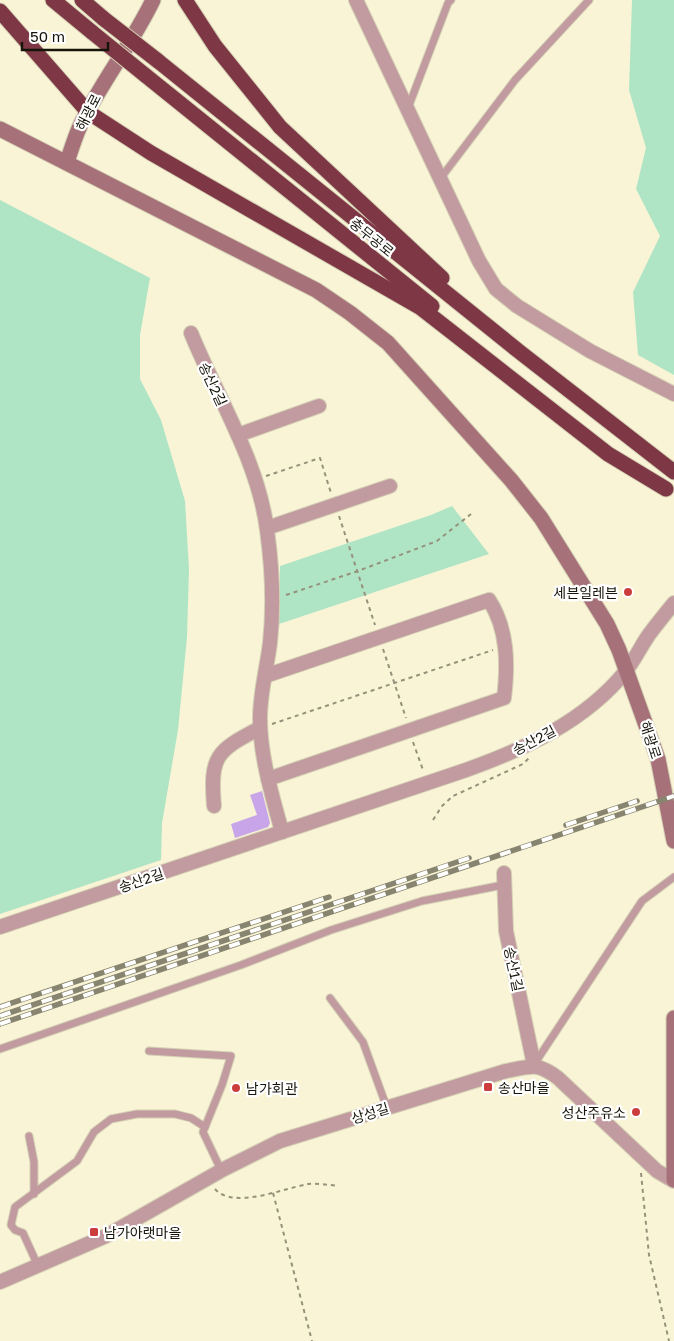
<svg xmlns="http://www.w3.org/2000/svg" width="674" height="1341" viewBox="0 0 674 1341" font-family="'Golos Text','Noto Sans KR',sans-serif">
	<rect width="100%" height="100%" fill="#f9f4d6"/>
	<!-- green -->
	<g fill="#afe5c5">
		<polygon points="632,0 674,0 674,375 638,355 633,292 660,236 636,189 646,148 629,90"/>
		<polygon points="0,200 150,278 140,335 140,379 161,420 185,501 189,569 187,637 178,730 162,823 161,860 0,914"/>
		<polygon points="452,506 489,554 279,624 280,566 431,515"/>
	</g>
	<!-- building -->
	<polygon fill="#c8a5e8" points="262,791 270,823 268,827 235,838 231,824 257,815 250,795"/>
	<g fill="none" stroke-linecap="round" stroke-linejoin="round">
		<!-- lane casing -->
		<g stroke="#d5d0b5" stroke-width="9">
			<g id="lane">
				<polyline points="408,108 448,3 451,0"/>
				<polyline points="440,179 515,80 589,0"/>
				<polyline points="330,998 363,1042 387,1108"/>
				<polyline points="0,1049 241,965 331,930 422,901 503,885"/>
				<polyline points="149,1051 231,1056 222,1085 203,1132 221,1170"/>
				<polyline points="535,1063 642,901 674,877"/>
				<polyline points="29,1136 34,1162 34,1194"/>
				<polyline points="38,1266 23,1233 15,1230 11,1225 15,1207 77,1161 94,1132 111,1119 137,1114 175,1114 191,1118 205,1127"/>
			</g>
		</g>
		<!-- street casing -->
		<g stroke="#d5d0b5" stroke-width="16">
			<g id="street">
				<polyline points="356,0 479,261 496,289 517,306 590,351 674,394"/>
				<path d="M 191,333 C 217,397 258,460 267,530 C 272,566 274,606 270,643 C 267,667 260,693 260,718 C 260,756 272,795 282,832"/>
				<polyline points="238,435 319,406"/>
				<polyline points="267,528 390,486"/>
				<path d="M 265,676 L 489,600 C 508,629 508,665 504,698 L 268,779"/>
				<path d="M 214,806 C 210,756 216,751 260,728"/>
				<polyline points="504,873 506,931 534,1065"/>
				<path d="M 0,927 L 466,770 C 525,749 585,721 625,672 C 634,661 640,648 648,636 C 656,625 665,614 674,603"/>
				<path d="M 0,1282 L 106,1236 L 224,1169 L 280,1141 L 506,1071 C 531,1066 537,1062 558,1078 L 657,1171 L 674,1181"/>
			</g>
		</g>
		<!-- secondary casing -->
		<g stroke="#d5d0b5" stroke-width="17">
			<g id="secondary">
				<polyline points="0,129 316,290 350,313 388,343 511,480 541,518 607,624 619,650 658,759 674,841"/>
				<path d="M 67,162 C 71,150 75,137 80,126 C 101,82 132,44 153,0"/>
				<polyline points="674,1018 674,1180"/>
			</g>
		</g>
		<!-- highway casing -->
		<g stroke="#d5d0b5" stroke-width="17">
			<g id="highway">
				<polyline points="53,0 93,33"/>
				<polyline points="82,0 104,19"/>
				<polyline points="185,0 215,46 280,127 442,278"/>
				<polyline points="0,11 88,112 151,153 421,308 608,454 666,489"/>
				<polyline points="158,61 521,353 674,472"/>
				<polyline points="145,75 432,306"/>
			</g>
		</g>
		<!-- path -->
		<g stroke="#95927c" stroke-width="2" stroke-dasharray="4 4" stroke-linecap="butt">
			<polyline points="266,476 320,458 331,493"/>
			<polyline points="339,516 375,625"/>
			<polyline points="286,595 358,571 437,541 471,514"/>
			<polyline points="383,649 406,718"/>
			<polyline points="272,724 493,650"/>
			<polyline points="413,742 423,770"/>
			<polyline points="433,820 442,806 453,796 523,764 529,758"/>
			<polyline points="641,1173 649,1255 669,1341"/>
			<path d="M 215,1189 C 233,1210 285,1188 308,1184 C 318,1183 328,1185 339,1186"/>
			<polyline points="273,1193 312,1341"/>
		</g>
		<!-- lane -->
		<use href="#lane" stroke="#c19b9f" stroke-width="7"/>
		<!-- street -->
		<use href="#street" stroke="#c19b9f" stroke-width="14"/>
		<!-- secondary -->
		<use href="#secondary" stroke="#a67178" stroke-width="15"/>
		<!-- highway -->
		<use href="#highway" stroke="#7e3744" stroke-width="15"/>
		<!-- rail casing -->
		<g stroke="#87846f" stroke-width="5.5">
			<g id="rail">
				<polyline points="566,825 637,801"/>
				<polyline points="0,1007 329,897"/>
				<polyline points="0,1016 469,858"/>
				<polyline points="0,1024 674,796"/>
			</g>
		</g>
		<!-- rail -->
		<use href="#rail" stroke="#fff" stroke-width="4" stroke-dasharray="11" stroke-linecap="butt"/>
		<!-- highway-bridge casing -->
		<g stroke="#d5d0b5" stroke-width="17" stroke-linecap="butt">
			<g id="highway-bridge">
				<polyline points="104,19 158,61"/>
				<polyline points="93,33 145,75"/>
			</g>
		</g>
		<!-- highway-bridge -->
		<use href="#highway-bridge" stroke="#7e3744" stroke-width="15"/>
	</g>
	<!-- markers -->
	<g fill="#cc3d3e" stroke="#fff" stroke-width="2">
		<circle cx="628" cy="592" r="5"/>
		<rect x="483" y="1082" width="10" height="10" rx="2.5"/>
		<circle cx="236" cy="1088" r="5"/>
		<circle cx="636" cy="1112" r="5"/>
		<rect x="89" y="1227" width="10" height="10" rx="2.5"/>
	</g>
	<g text-anchor="middle" dominant-baseline="central" stroke-width="4.5" stroke-linejoin="round" paint-order="stroke">
		<!-- street labels -->
		<g font-size="14" fill="#17150a" stroke="#fff">
			<text transform="translate(88 112) rotate(-63)">해광로</text>
			<text transform="translate(372 237) rotate(39)">충무공로</text>
			<text transform="translate(213 384) rotate(65)">송산2길</text>
			<text transform="translate(534 740) rotate(-28)">송산2길</text>
			<text transform="translate(651 740) rotate(72)">해광로</text>
			<text transform="translate(141 880) rotate(-19)">송산2길</text>
			<text transform="translate(514 969) rotate(78)">송산1길</text>
			<text transform="translate(370 1113) rotate(-17)">상성길</text>
		</g>
		<!-- poi labels -->
		<g font-size="14" fill="#17150a" stroke="#fff" text-anchor="start">
			<text x="618" y="592" text-anchor="end">세븐일레븐</text>
			<text x="498" y="1087">송산마을</text>
			<text x="246" y="1088">남가회관</text>
			<text x="626" y="1112" text-anchor="end">성산주유소</text>
			<text x="104" y="1232">남가아랫마을</text>
		</g>
	</g>
	<!-- scale -->
	<path d="M22 42v8h86v-8" fill="none" stroke="#17150a" stroke-width="2.5"/>
	<text x="30" y="42" font-size="15" fill="#17150a" stroke="#ffffff" stroke-width="4" paint-order="stroke">50 m</text>
</svg>
